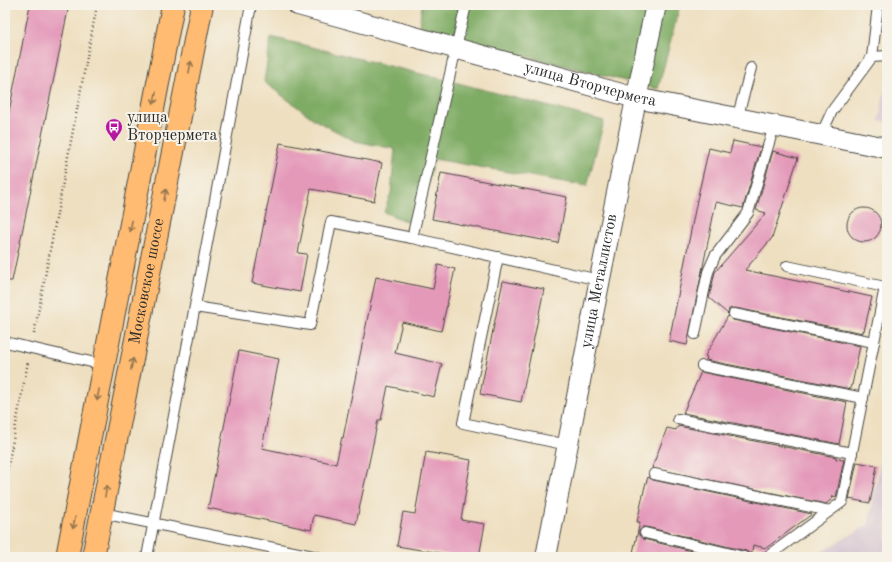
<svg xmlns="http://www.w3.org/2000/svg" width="892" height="562" viewBox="0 0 892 562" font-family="'Old Standard TT',serif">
	<rect width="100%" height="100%" fill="#f7f3e8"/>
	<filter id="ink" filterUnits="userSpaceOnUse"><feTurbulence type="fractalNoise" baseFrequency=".025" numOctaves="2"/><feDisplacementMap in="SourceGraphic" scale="8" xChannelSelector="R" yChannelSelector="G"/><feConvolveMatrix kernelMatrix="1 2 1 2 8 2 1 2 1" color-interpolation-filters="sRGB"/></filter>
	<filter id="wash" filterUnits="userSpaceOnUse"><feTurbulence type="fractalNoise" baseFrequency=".012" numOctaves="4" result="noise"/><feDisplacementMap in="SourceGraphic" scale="16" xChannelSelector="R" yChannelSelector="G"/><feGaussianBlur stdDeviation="0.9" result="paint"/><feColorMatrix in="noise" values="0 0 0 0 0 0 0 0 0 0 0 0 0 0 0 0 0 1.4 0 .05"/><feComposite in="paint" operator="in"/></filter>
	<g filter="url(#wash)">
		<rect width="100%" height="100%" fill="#eedfc0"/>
		<!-- industrial -->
		<g fill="#d0bdcd">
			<polygon points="887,75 887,122 879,121"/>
			<polygon points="887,428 887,557 812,557 868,525"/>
		</g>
		<!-- forest -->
		<g fill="#7fac65" stroke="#556c48">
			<polygon points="422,5 680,5 658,89 484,46 419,26"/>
			<polygon points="271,37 458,83 604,121 587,186 434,159 417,226 384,212 391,193 395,149 355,141 315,120 264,82"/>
		</g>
		<g id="blocks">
			<!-- building -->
			<g fill="#e499b9">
				<polygon points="30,5 69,5 12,281 5,281 5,132"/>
				<polygon points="733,141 761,147 743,208 716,202 687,345 669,341 697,200 709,148 730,153"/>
				<polygon points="280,143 382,163 374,201 311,189 298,253 307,254 300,292 252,283"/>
				<polygon points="773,151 798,158 772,238 745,270 872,297 864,331 863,330 863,333 735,308 729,309 728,314 709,298 715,272 766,213 756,210"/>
				<polygon points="441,173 567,197 558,243 432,219"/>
				<circle cx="864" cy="225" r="17"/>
				<polygon points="438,265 455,269 441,331 402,322 395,353 442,364 434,397 388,386 381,420 378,420 356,524 314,515 311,530 208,508 239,351 279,359 262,448 336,464 342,437 343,438 376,277 433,289"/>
				<polygon points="503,281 544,289 521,402 480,394"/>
				<polygon points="728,316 733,320 860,346 852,385 851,385 850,389 706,360 707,357 705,356"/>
				<polygon points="701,372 847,402 839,444 683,413"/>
				<polygon points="678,426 836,457 836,459 844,460 836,497 833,496 832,499 826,504 652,468 667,428 676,430"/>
				<polygon points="426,452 471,460 461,520 485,524 479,557 463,557 397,546 403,512 415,514"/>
				<polygon points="857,462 877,466 870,503 849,499"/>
				<polygon points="648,477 653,480 812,514 766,548 753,545 751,557 749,553 746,551 646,527 643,527 639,531 639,535 643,539 716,557 632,557 640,522 637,522 645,486"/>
			</g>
		</g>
	</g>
	<g filter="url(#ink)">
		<use href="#blocks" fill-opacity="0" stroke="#484641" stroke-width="1"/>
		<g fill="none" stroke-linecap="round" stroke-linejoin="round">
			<!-- service casing -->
			<g stroke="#484641" stroke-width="12">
				<g id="service">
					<polyline points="872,57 887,56"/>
					<polyline points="737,119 751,68"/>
					<polyline points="821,135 832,111 872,57 878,5"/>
					<polyline points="412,238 599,280"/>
					<polyline points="498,257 463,423 568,445"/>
					<polyline points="787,266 885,287 887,286"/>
					<polyline points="195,307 310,325 331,222 412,238 466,5"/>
					<polyline points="734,314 874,342"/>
					<polyline points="695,334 708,272 715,256 748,213 774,126"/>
					<polyline points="5,342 104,365"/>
					<polyline points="702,366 863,398"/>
					<polyline points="678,419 852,453"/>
					<polyline points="654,474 830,511"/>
					<polyline points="102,513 318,557"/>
					<polyline points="645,533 744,557"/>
					<polyline points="147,557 211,222 251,5"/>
					<polyline points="767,557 842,502 885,287"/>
				</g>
			</g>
			<!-- minor casing -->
			<g stroke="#484641" stroke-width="22">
				<g id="minor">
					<path id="s1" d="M 298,5 L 636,98 L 887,148"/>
					<path id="s2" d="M 546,557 C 582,373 616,188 656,5"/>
				</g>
			</g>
			<!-- primary casing -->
			<g stroke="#484641" stroke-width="24">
				<g id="primary">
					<polyline points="67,557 173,5"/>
					<path id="s3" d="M 93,557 L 202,5"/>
				</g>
			</g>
			<!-- path -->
			<g stroke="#484641" stroke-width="2.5" stroke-dasharray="1 3" stroke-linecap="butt">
				<polyline points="34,334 97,5"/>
				<polyline points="5,482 28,362"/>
			</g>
			<!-- service -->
			<use href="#service" stroke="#fff" stroke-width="10"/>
			<!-- minor -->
			<use href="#minor" stroke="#fff" stroke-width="20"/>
			<!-- primary -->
			<use href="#primary" stroke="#febb71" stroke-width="22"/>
		</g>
		<!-- one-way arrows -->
		<defs><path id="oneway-shaft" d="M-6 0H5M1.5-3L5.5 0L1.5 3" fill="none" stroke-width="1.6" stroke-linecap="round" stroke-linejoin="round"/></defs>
		<g stroke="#94734e">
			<use href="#oneway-shaft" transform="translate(190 67) rotate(-79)"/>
			<use href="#oneway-shaft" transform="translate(155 98) rotate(101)"/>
			<use href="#oneway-shaft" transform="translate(165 195) rotate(-79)"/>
			<use href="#oneway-shaft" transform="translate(131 226) rotate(101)"/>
			<use href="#oneway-shaft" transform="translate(132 364) rotate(-79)"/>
			<use href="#oneway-shaft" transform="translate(98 395) rotate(101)"/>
			<use href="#oneway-shaft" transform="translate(106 491) rotate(-79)"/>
			<use href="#oneway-shaft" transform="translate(74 523) rotate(101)"/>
		</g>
	</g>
	<!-- icons -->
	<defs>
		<g id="bus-pin" transform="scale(0.9)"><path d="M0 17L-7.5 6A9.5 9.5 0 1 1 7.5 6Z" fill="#b5179e" stroke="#f7f3e8"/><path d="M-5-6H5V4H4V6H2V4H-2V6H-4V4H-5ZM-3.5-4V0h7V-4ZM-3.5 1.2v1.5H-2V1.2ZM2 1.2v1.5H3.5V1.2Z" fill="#fff"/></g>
	</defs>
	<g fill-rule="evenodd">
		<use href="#bus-pin" x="114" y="127"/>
	</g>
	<g text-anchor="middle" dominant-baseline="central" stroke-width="4" stroke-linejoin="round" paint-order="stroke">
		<!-- street labels -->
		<g font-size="16" fill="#2b2b2b" stroke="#f7f3e8">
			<text stroke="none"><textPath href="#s1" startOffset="303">улица Вторчермета</textPath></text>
			<text stroke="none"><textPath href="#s3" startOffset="281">Московское шоссе</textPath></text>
			<text stroke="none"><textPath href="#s2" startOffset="281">улица Металлистов</textPath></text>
		</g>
		<!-- poi labels -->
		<g font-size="16" fill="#2b2b2b" stroke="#f7f3e8" text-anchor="start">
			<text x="127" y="118">улица<tspan x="127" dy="18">Вторчермета</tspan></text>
		</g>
	</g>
	<!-- margin -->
	<rect width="892" height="562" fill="none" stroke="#f7f3e8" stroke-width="20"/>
</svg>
